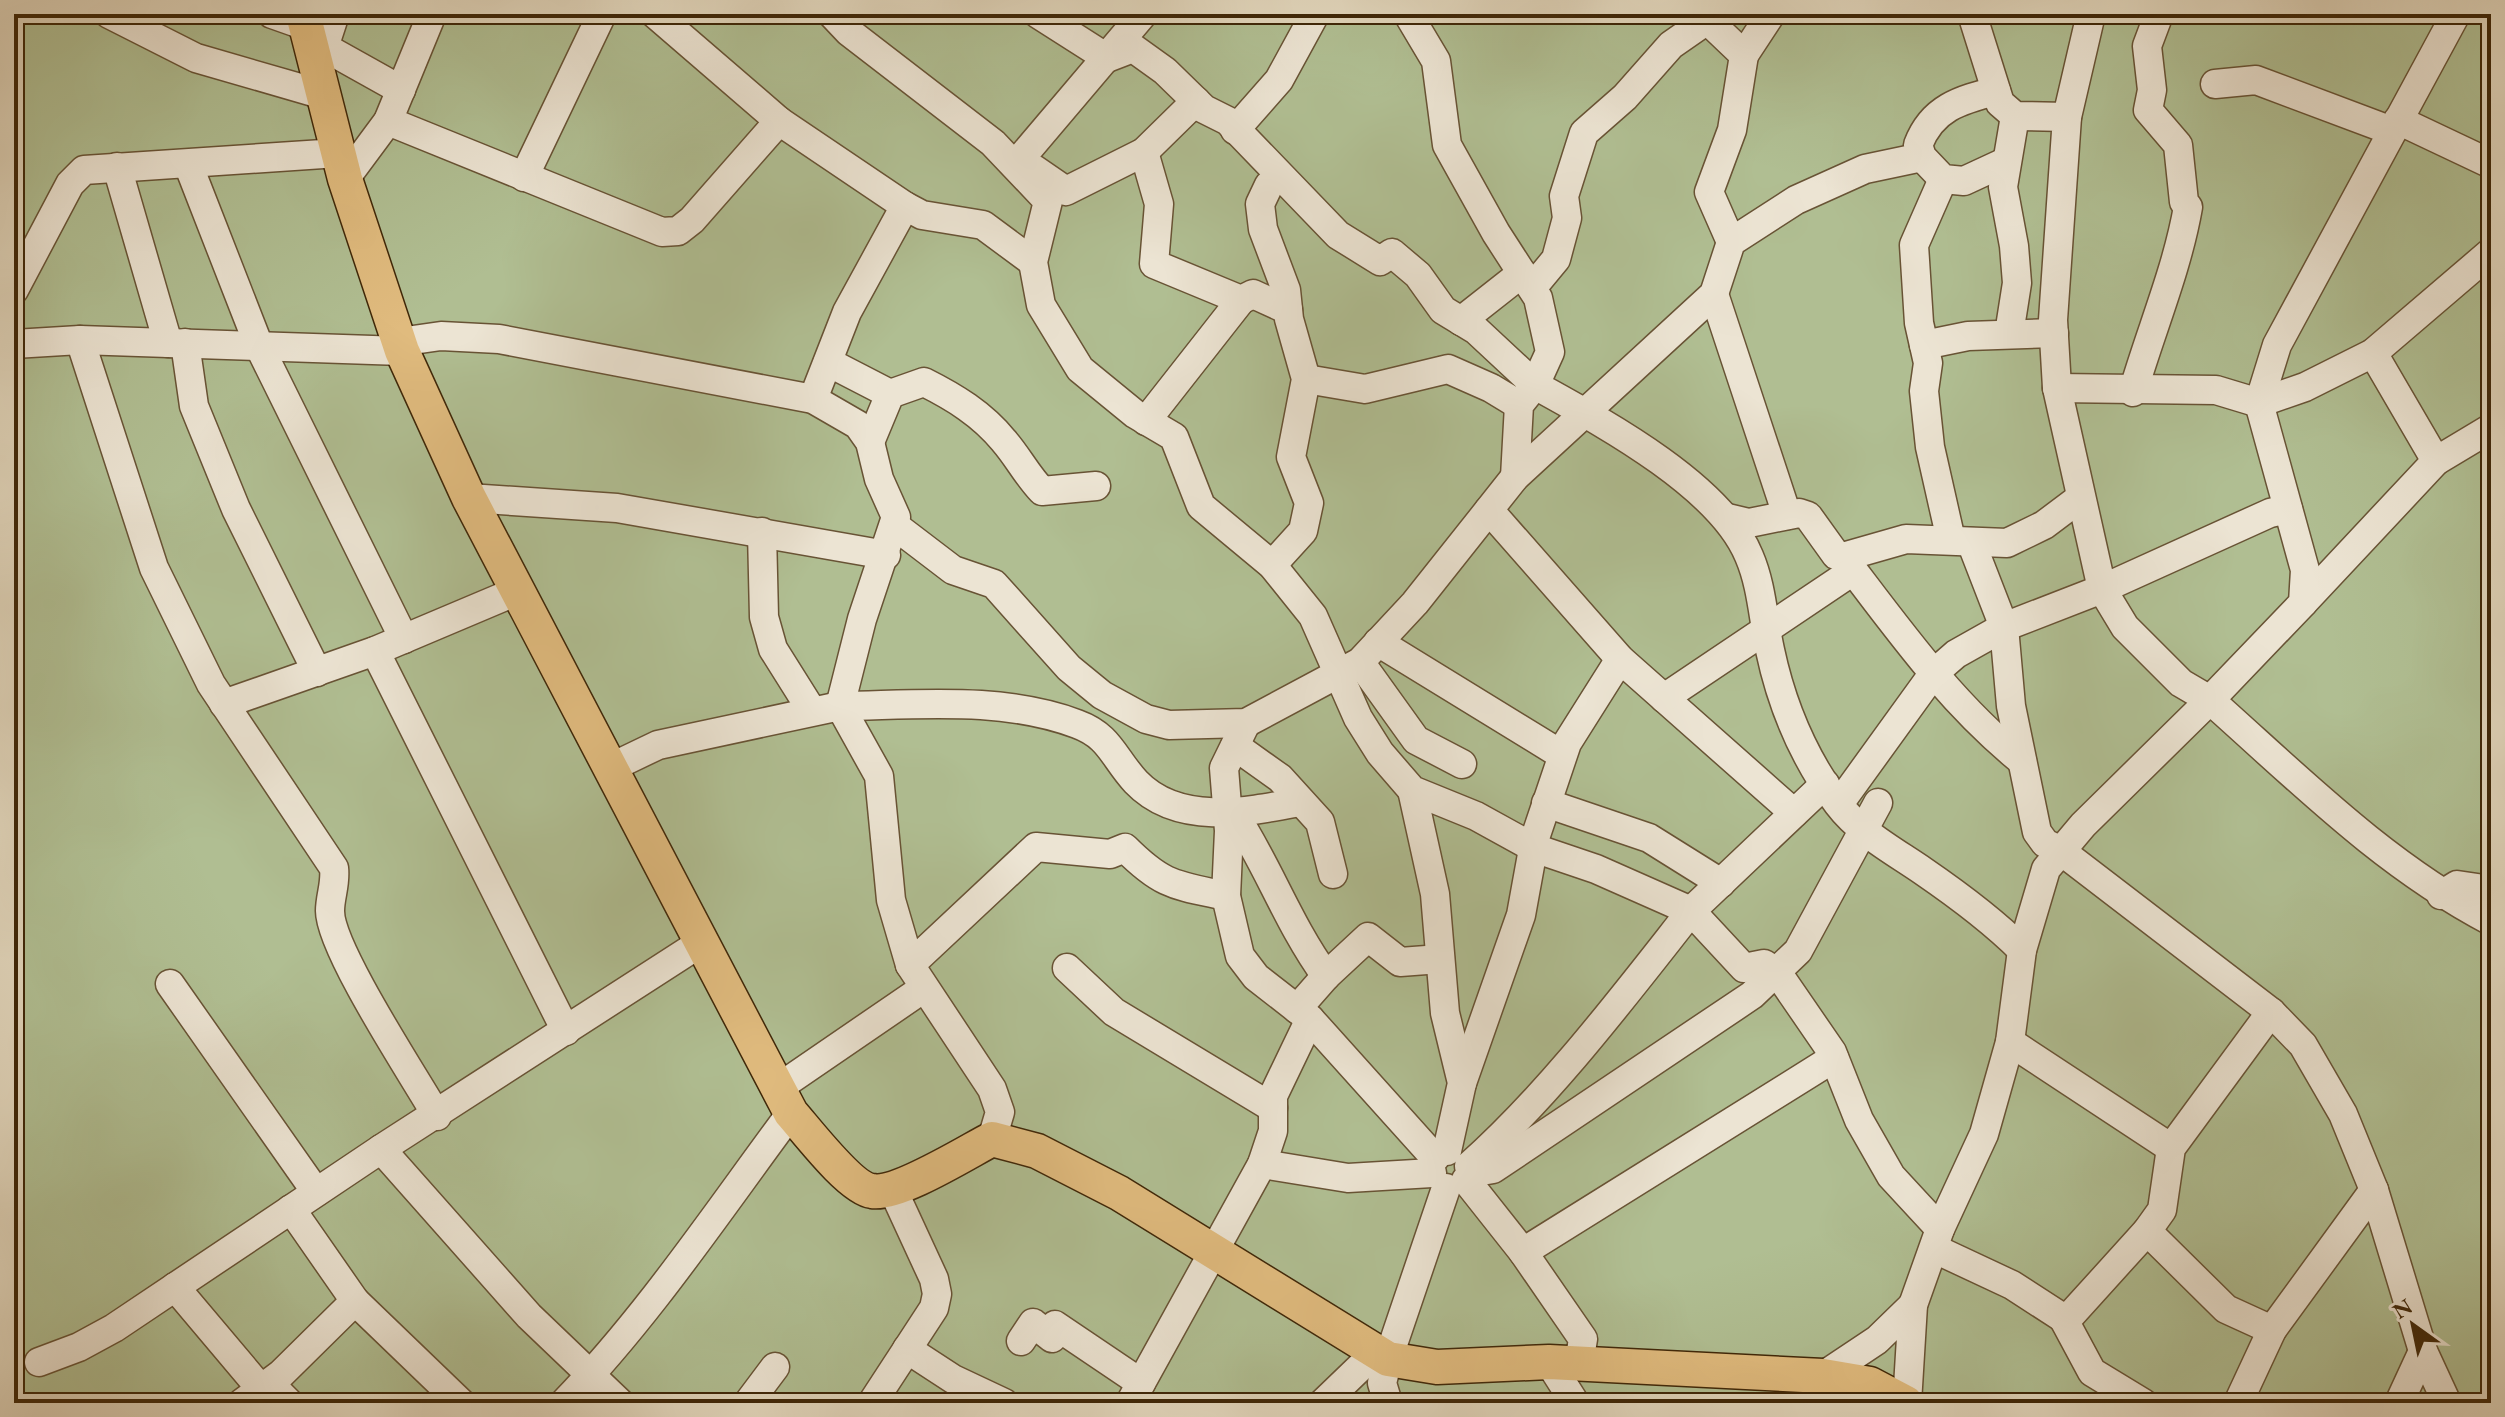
<svg xmlns="http://www.w3.org/2000/svg" width="2505" height="1417" viewBox="0 0 2505 1417" font-family="'EB Garamond',serif">
	<rect width="100%" height="100%" fill="#e1d6bc"/>
	<filter id="stains"><feTurbulence type="fractalNoise" baseFrequency=".0025" numOctaves="4"/><feColorMatrix values="0 0 0 0 .2 0 0 0 0 .09 0 0 0 0 .02 0 0 0 .5 -.17"/></filter>
	<radialGradient id="worn" r=".72"><stop offset=".6" stop-color="#630" stop-opacity="0"/><stop offset="1" stop-color="#630" stop-opacity=".3"/></radialGradient>
	<!-- green -->
	<rect fill="#b0be92" stroke="#78724d" stroke-width="2" x="14" y="14" width="2477" height="1389"/>
	<g fill="none" stroke-linecap="round" stroke-linejoin="round">
		<!-- minor casing -->
		<g stroke="#685335" stroke-width="31">
			<g id="minor">
				<polyline points="109,14 196,58 324,95"/>
				<polyline points="272,14 306,26"/>
				<polyline points="655,14 779,121 905,206 922,215 983,225 1033,262"/>
				<path d="M 832,14 L 849,32 L 993,143 L 1048,201 L 1033,262 L 1041,305 L 1080,369 L 1135,414 L 1174,437 L 1201,506 L 1272,565 L 1313,616 L 1358,718 L 1380,753 L 1412,790 L 1476,816 L 1534,848 L 1596,869 L 1691,911 C 1624,996 1550,1094 1469,1166"/>
				<polyline points="1038,14 1107,58 1133,48 1165,71 1204,109 1228,121 1338,235 1380,261 1392,253 1418,275 1443,310 1476,330 1535,385 1519,405 1515,477"/>
				<path d="M 1408,14 L 1436,61 L 1447,145 L 1496,233 L 1538,298 L 1550,352 L 1535,385 C 1600,421 1720,485 1749,556 C 1762,586 1763,619 1770,650 C 1782,707 1804,758 1838,804 C 1860,833 1894,851 1923,871 C 1958,895 1992,920 2022,950"/>
				<polyline points="1701,14 1744,55 1732,130 1709,192 1731,242"/>
				<path d="M 1972,14 L 2000,103 L 2015,116 L 2067,117 L 2053,320 L 2057,388 L 2102,589 L 2125,627 L 2181,683 L 2210,700 C 2300,780 2384,865 2491,921"/>
				<polyline points="324,47 401,90"/>
				<polyline points="1744,55 1771,14"/>
				<polyline points="319,63 335,14"/>
				<polyline points="2215,84 2256,80 2392,131"/>
				<path d="M 1996,91 C 1960,100 1932,108 1918,145 L 1922,157 L 1943,179 L 1964,181 L 2005,162"/>
				<polyline points="2067,117 2091,14"/>
				<polyline points="2398,120 2491,164"/>
				<polyline points="388,121 662,232 678,231 692,220 779,121"/>
				<polyline points="1235,130 1279,80 1315,14"/>
				<polyline points="1144,152 1159,204 1154,264 1241,300 1253,294 1288,310"/>
				<polyline points="188,164 259,346 404,639"/>
				<polyline points="1015,165 1143,14"/>
				<polyline points="117,167 168,343"/>
				<polyline points="1034,169 1066,191 1144,152 1196,101"/>
				<polyline points="524,177 602,14"/>
				<polyline points="345,179 388,121 432,14"/>
				<polyline points="1943,179 1914,245 1919,323 1928,363 1924,391 1930,447 1951,540"/>
				<polyline points="1532,288 1556,259 1567,218 1564,196 1584,133 1625,97 1671,45 1707,20"/>
				<polyline points="14,290 70,184 84,170 338,153"/>
				<polyline points="1714,294 1787,515"/>
				<polyline points="1461,321 1522,273"/>
				<polyline points="2009,334 2017,283 2014,246 2003,187 2015,116"/>
				<path d="M 80,340 L 154,568 L 211,684 L 334,868 C 336,884 330,896 330,911 C 330,949 414,1076 437,1116"/>
				<path d="M 399,342 L 441,336 L 499,339 L 813,399 L 858,425 L 870,442 L 879,479 L 896,517 L 862,619 L 840,706 C 918,705 1003,696 1077,724 C 1110,736 1113,757 1136,782 C 1178,826 1247,812 1299,802"/>
				<polyline points="185,343 194,406 236,509 317,672"/>
				<polyline points="14,344 80,340 402,351"/>
				<polyline points="1924,345 1968,336 2054,333"/>
				<polyline points="2373,353 2436,461"/>
				<polyline points="828,362 890,394"/>
				<polyline points="1306,379 1365,389 1448,369 1491,388 1519,405"/>
				<polyline points="2057,388 2216,390 2259,403 2305,387 2373,353 2491,252"/>
				<path d="M 2133,392 C 2151,330 2177,270 2188,207 L 2184,202 L 2178,145 L 2148,110 L 2152,90 L 2147,46 L 2159,14"/>
				<polyline points="813,399 847,312 905,206"/>
				<polyline points="1146,421 1241,300"/>
				<path d="M 870,442 L 890,394 L 924,382 C 954,397 982,414 1004,441 C 1018,457 1026,474 1042,491 L 1096,486"/>
				<polyline points="469,498 617,508 886,555"/>
				<polyline points="1489,510 1620,659 1794,813"/>
				<polyline points="1728,518 1749,523 1799,513 1808,516 1836,555 1843,557 1906,539 2007,543 2044,525 2080,498"/>
				<polyline points="894,525 953,570 994,584 1069,668 1102,695 1146,719 1169,725 1246,723 1360,662 1415,603 1515,477 1714,294 1731,242 1796,200 1865,169 1922,157"/>
				<polyline points="762,532 764,617 773,649 812,711"/>
				<polyline points="1971,542 2004,627 2011,706 2037,832 2045,843 2061,851 2271,1012 2303,1045 2343,1114 2374,1190 2423,1351 2447,1403"/>
				<path d="M 1843,557 C 1898,629 1951,704 2022,761"/>
				<polyline points="1272,565 1303,531 1309,503 1291,457 1306,379 1289,319 1286,290 1263,229 1260,204 1269,185 1280,177"/>
				<polyline points="2303,603 2436,461 2491,428"/>
				<polyline points="1378,642 1562,755"/>
				<polyline points="375,651 566,1031"/>
				<polyline points="1360,662 1416,740 1462,764"/>
				<polyline points="1664,698 1853,571"/>
				<polyline points="224,704 375,651 517,591"/>
				<polyline points="1246,723 1224,768 1229,831 1226,896 1240,956 1256,977 1310,1019 1435,1158"/>
				<polyline points="1235,746 1280,778 1320,822 1333,874"/>
				<polyline points="610,768 658,745 840,706 879,776 891,900 910,965 992,1089 1000,1112 992,1139"/>
				<polyline points="1825,784 1691,911 1744,968 1764,964 1777,972 1832,1052 1859,1120 1891,1176 1940,1229"/>
				<polyline points="1412,790 1435,894 1445,1013 1462,1083 1447,1151"/>
				<polyline points="1546,803 1649,838 1721,883"/>
				<polyline points="1839,804 1933,674 1956,654 2004,627 2102,589 2270,513 2288,509"/>
				<path d="M 1233,812 C 1268,865 1288,924 1326,976"/>
				<polyline points="2441,895 2457,885 2491,890"/>
				<path d="M 910,965 L 1036,847 L 1110,854 L 1125,848 C 1163,886 1175,885 1226,896"/>
				<polyline points="1067,968 1114,1012 1273,1108"/>
				<polyline points="170,984 316,1192"/>
				<polyline points="1297,1009 1326,976 1368,937 1400,962 1440,959"/>
				<polyline points="2010,1042 2171,1148"/>
				<polyline points="1462,1083 1521,915 1535,838 1567,743 1620,659"/>
				<polyline points="778,1088 924,988"/>
				<polyline points="381,1149 529,1316 620,1403"/>
				<polyline points="1262,1164 1348,1178 1432,1173"/>
				<polyline points="1470,1173 1493,1169 1752,995 1798,951 1878,803"/>
				<polyline points="1466,1180 1523,1252 1583,1339 1579,1363"/>
				<polyline points="291,1209 355,1301"/>
				<polyline points="2147,1231 2226,1309 2272,1330"/>
				<polyline points="1935,1249 2012,1285 2063,1318 2070,1316 2147,1231 2162,1210 2171,1148 2271,1012"/>
				<polyline points="1523,1252 1834,1058"/>
				<polyline points="175,1287 261,1389"/>
				<polyline points="2063,1318 2092,1372 2143,1403"/>
				<polyline points="1021,1341 1033,1323 1052,1338 1055,1325 1141,1383"/>
				<polyline points="907,1349 953,1379 1004,1403"/>
				<polyline points="39,1362 79,1347 114,1328 381,1149 702,942"/>
				<polyline points="1549,1362 1575,1403"/>
				<polyline points="1823,1376 1877,1340 1913,1305"/>
				<polyline points="269,1383 289,1403"/>
				<polyline points="242,1403 281,1374 355,1301 461,1403"/>
				<path d="M 564,1403 C 649,1315 718,1211 791,1113"/>
				<polyline points="748,1403 775,1367"/>
				<polyline points="872,1403 934,1308 937,1294 934,1279 892,1188"/>
				<polyline points="1130,1403 1262,1164 1273,1131 1273,1096 1310,1019"/>
				<polyline points="1323,1403 1377,1351"/>
				<polyline points="1388,1403 1382,1383 1388,1359 1446,1188"/>
				<polyline points="1833,1403 1847,1380"/>
				<polyline points="1907,1403 1913,1305 1940,1229 1984,1134 2010,1042 2022,950 2046,869 2083,825 2210,700 2303,603 2305,570 2259,403 2277,345 2456,14"/>
				<polyline points="2238,1403 2272,1330 2374,1190"/>
				<polyline points="2399,1403 2423,1351"/>
			</g>
		</g>
		<!-- major casing -->
		<g stroke="#3f2708" stroke-width="37">
			<path id="major" d="M 303,14 L 345,179 L 402,351 L 469,498 L 791,1113 C 807,1131 850,1188 872,1191 C 897,1196 967,1152 992,1139 L 1037,1151 L 1119,1193 L 1388,1359 L 1437,1367 L 1549,1362 L 1823,1376 L 1870,1384 L 1906,1403"/>
		</g>
		<!-- minor -->
		<use href="#minor" stroke="#ece4d3" stroke-width="28"/>
		<!-- major -->
		<use href="#major" stroke="#e0bb7e" stroke-width="34"/>
	</g>
	<!-- margin -->
	<rect width="2505" height="1417" fill="none" stroke="#e1d6bc" stroke-width="48"/>
	<rect x="16" y="16" width="2473" height="1385" fill="none" stroke="#3f2708" stroke-width="4"/>
	<rect x="24" y="24" width="2457" height="1369" fill="none" stroke="#3f2708" stroke-width="2"/>
	<!-- north arrow -->
	<g transform="translate(2413 1325) rotate(327)" stroke="#ece4d3" stroke-width="6" paint-order="stroke">
	<path d="M0-6L14 30L0 20L-14 30Z" fill="#3f2708"/>
	<text y="-12" font-size="22" font-weight="bold" text-anchor="middle" fill="#3f2708">N</text>
	</g>
	<rect width="100%" height="100%" filter="url(#stains)"/>
	<rect width="100%" height="100%" fill="url(#worn)"/>
</svg>
